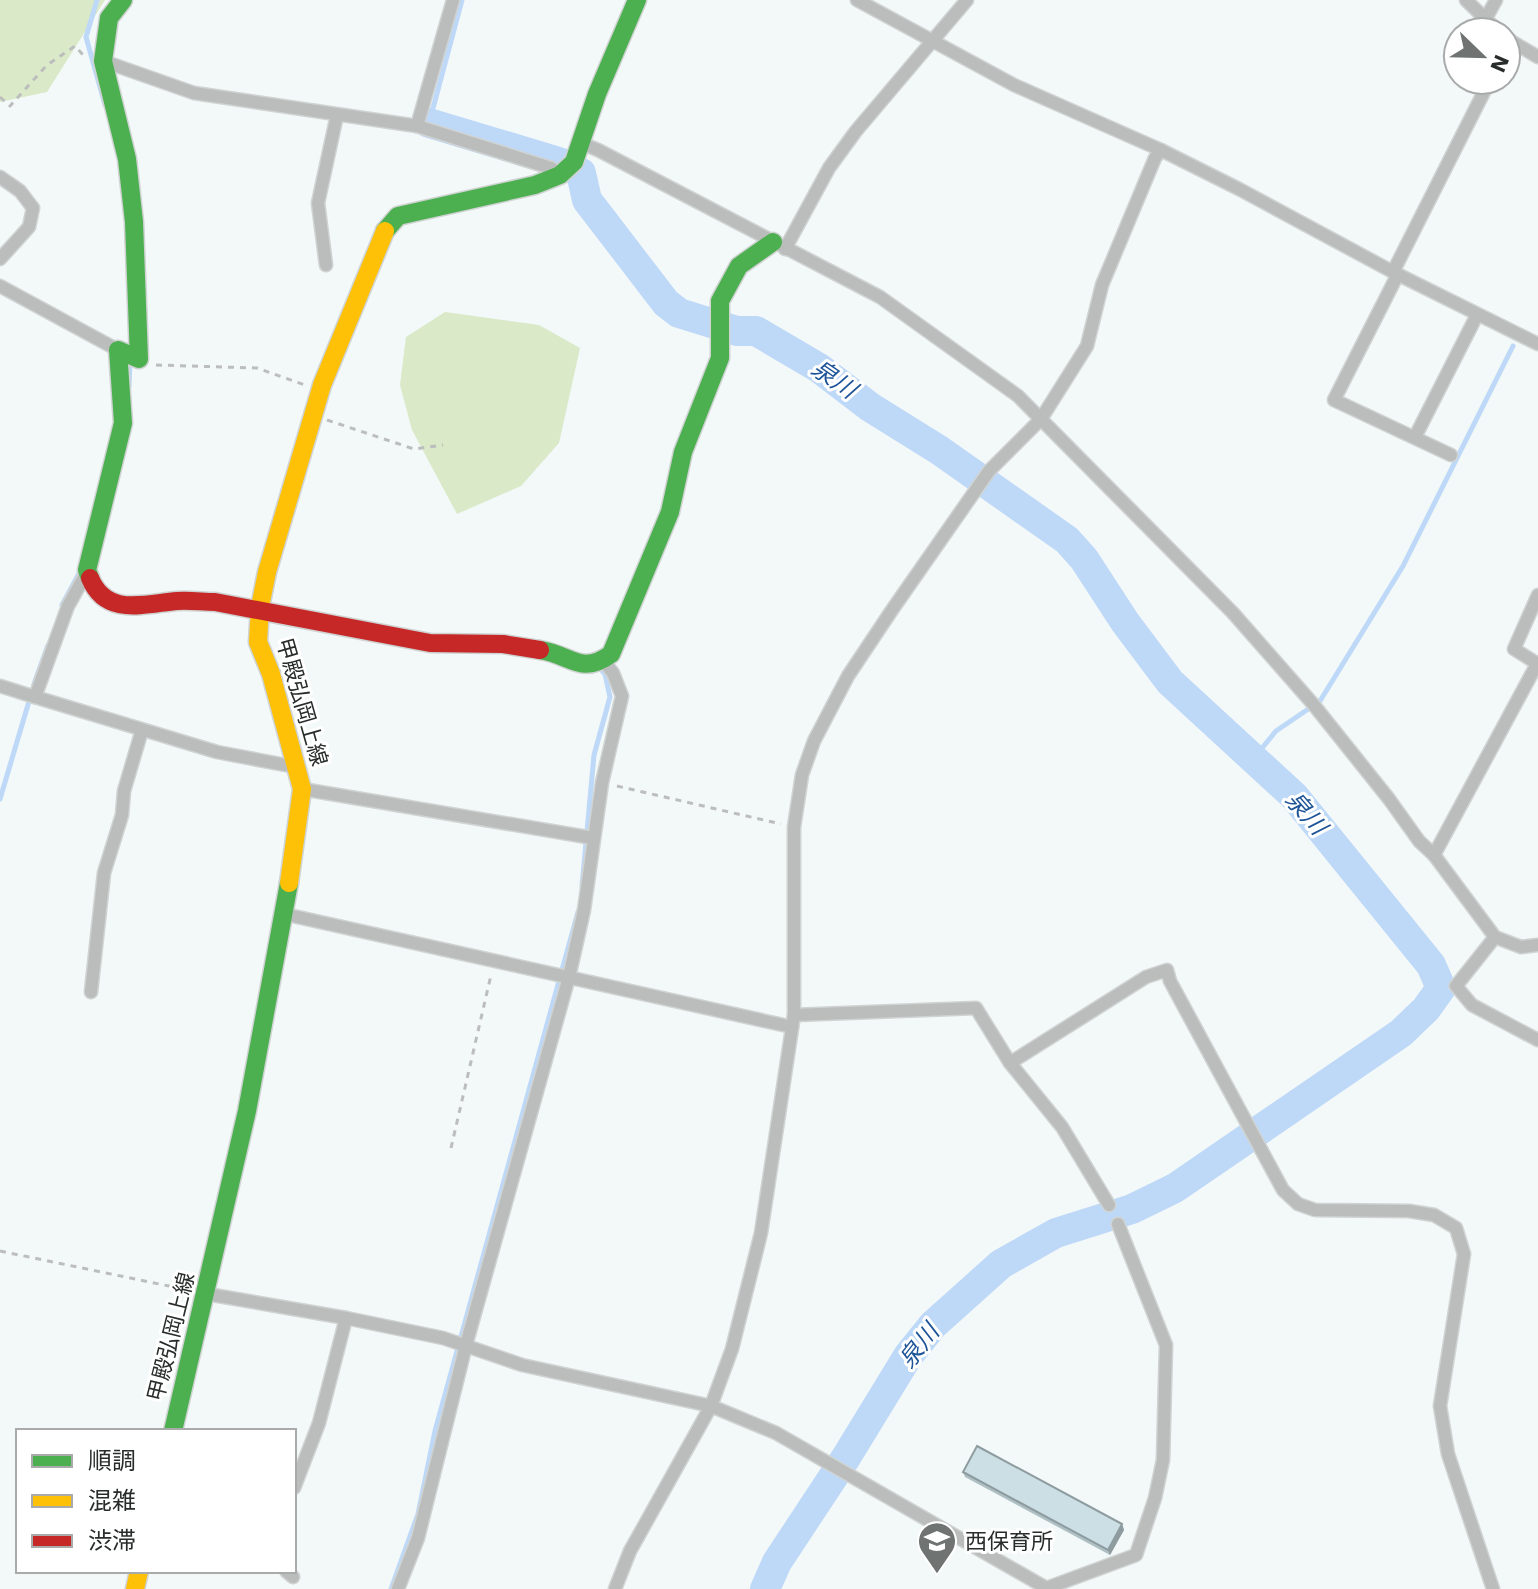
<svg xmlns="http://www.w3.org/2000/svg" width="1538" height="1589" viewBox="0 0 1538 1589" font-family="'Work Sans','Noto Sans JP',sans-serif">
	<rect width="100%" height="100%" fill="#f3f8f8"/>
	<!-- green -->
	<g fill="#dae9c8">
		<polygon points="0,0 105,0 47,92 0,102"/>
		<polygon points="445,312 539,325 580,348 559,443 521,486 457,514 412,430 400,385 406,337"/>
	</g>
	<g fill="none" stroke-linecap="round" stroke-linejoin="round">
		<!-- stream -->
		<g stroke="#bed8f8" stroke-width="5">
			<polyline points="97,0 86,37 105,105"/>
			<polyline points="429,123 462,0"/>
			<polyline points="129,387 130,361"/>
			<polyline points="62,605 82,568"/>
			<polyline points="34,684 48,645"/>
			<polyline points="1253,759 1276,731 1320,701 1403,566 1513,346"/>
			<polyline points="0,799 30,698"/>
			<polyline points="582,886 594,755 610,697 605,674 598,666"/>
			<polyline points="391,1589 418,1514 435,1431 578,912"/>
		</g>
		<!-- river -->
		<polyline stroke="#bed8f8" stroke-width="30" points="429,123 559,162 581,173 587,200 666,303 679,313 737,331 756,331 819,368 870,407 939,450 1067,540 1084,559 1125,622 1170,682 1294,796 1431,965 1441,988 1426,1009 1401,1033 1175,1188 1132,1209 1056,1233 1001,1264 933,1325 908,1356 845,1459 777,1562 765,1589"/>
		<!-- street casing -->
		<g stroke="#cfd3d2" stroke-width="15">
			<g id="street">
				<polyline points="453,0 417,126 551,168 560,175"/>
				<polyline points="857,0 1014,85 1161,150 1239,189 1393,272 1538,344"/>
				<polyline points="1466,0 1499,32"/>
				<polyline points="1485,20 1496,0"/>
				<polyline points="1506,38 1538,57"/>
				<polyline points="103,61 194,93 417,126"/>
				<polyline points="581,143 598,150 880,297 1018,396 1233,613 1313,704 1389,799 1419,841 1434,855 1495,937 1521,947 1538,945"/>
				<polyline points="0,177 20,191 33,208 29,227 0,259"/>
				<polyline points="785,249 829,168 856,131 967,0"/>
				<polyline points="326,265 318,203 337,115"/>
				<polyline points="1393,272 1490,80"/>
				<polyline points="1398,274 1334,400 1451,455"/>
				<polyline points="0,286 118,350"/>
				<polyline points="1415,437 1477,315"/>
				<polyline points="87,572 68,606 35,697 217,752 296,767"/>
				<polyline points="1538,595 1514,649 1538,664"/>
				<polyline points="0,686 35,697"/>
				<polyline points="302,789 593,838"/>
				<polyline points="1434,855 1537,664"/>
				<polyline points="284,914 792,1027"/>
				<polyline points="1495,937 1456,986 1472,1005 1538,1040"/>
				<polyline points="91,992 104,873 122,815 124,791 142,730"/>
				<polyline points="794,1015 976,1008 1010,1063 1062,1127 1109,1205"/>
				<polyline points="1010,1063 1146,977 1167,970 1170,981 1283,1190 1298,1204 1315,1210 1409,1211 1434,1215 1456,1228 1464,1254 1440,1406 1448,1454 1493,1589"/>
				<polyline points="207,1294 346,1318 443,1338 522,1365 711,1406 776,1433 1048,1589"/>
				<polyline points="294,1488 319,1423 346,1318"/>
				<polyline points="286,1571 293,1577"/>
				<polyline points="398,1589 418,1538 466,1345 569,977 584,910 602,783 622,696 613,673 603,660"/>
				<polyline points="615,1589 630,1551 711,1406 732,1349 761,1233 794,1015 794,827 802,775 814,741 848,676 892,610 989,471 1041,419 1087,346 1102,285 1155,158 1161,150"/>
				<polyline points="1044,1589 1136,1555 1155,1498 1163,1460 1166,1345 1118,1224"/>
			</g>
		</g>
		<!-- fast casing -->
		<g stroke="#cfd3d2" stroke-width="21">
			<g id="fast">
				<polyline points="385,231 398,216 535,185 560,175 574,162 597,94 637,0"/>
				<polyline points="90,578 87,570 123,423 118,350 139,359 134,222 127,159 103,61 109,18 123,0"/>
				<path d="M 540,650 C 572,655 581,676 611,654 L 670,512 L 683,452 L 720,358 L 720,301 L 739,266 L 773,242"/>
				<polyline points="173,1431 247,1111 289,883"/>
			</g>
		</g>
		<!-- slow casing -->
		<g stroke="#cfd3d2" stroke-width="21">
			<g id="slow">
				<polyline points="289,883 302,789 271,674 258,642 260,607 267,572 322,385 385,231"/>
				<polyline points="135,1589 139,1571"/>
			</g>
		</g>
		<!-- jam casing -->
		<g stroke="#cfd3d2" stroke-width="21">
			<path id="jam" d="M 90,578 C 106,617 144,604 177,601 C 190,600 203,602 215,602 L 430,643 L 503,644 L 540,650"/>
		</g>
		<!-- path -->
		<g stroke="#bcbebd" stroke-width="3" stroke-dasharray="6 6" stroke-linecap="butt">
			<polyline points="0,97 10,106 47,65 75,46 83,55 88,57"/>
			<polyline points="156,365 257,368 305,385"/>
			<polyline points="327,420 414,449 443,445"/>
			<polyline points="617,786 781,824"/>
			<polyline points="451,1148 491,975"/>
			<polyline points="0,1251 188,1290"/>
		</g>
		<!-- street -->
		<use href="#street" stroke="#bbbdbc" stroke-width="12"/>
		<!-- fast -->
		<use href="#fast" stroke="#4caf50" stroke-width="18"/>
		<!-- slow -->
		<use href="#slow" stroke="#ffc107" stroke-width="18"/>
		<!-- jam -->
		<use href="#jam" stroke="#c62828" stroke-width="18"/>
	</g>
	<!-- wall -->
	<polygon fill="#afc0c5" points="963,1472 1122,1524 1124,1530 1110,1555 965,1477"/>
	<!-- shaded-wall -->
	<polygon fill="#8e9ca0" points="1122,1524 1124,1530 1110,1555 1108,1550"/>
	<!-- building -->
	<polygon fill="#cbdfe5" stroke="#8e9ca0" stroke-width="2" points="977,1446 1122,1524 1108,1550 963,1472"/>
	<!-- icons -->
	<defs>
		<g id="school-pin" transform="scale(2)"><path d="M0 17L-7.5 6A9.5 9.5 0 1 1 7.5 6Z" fill="#6f7473" stroke="#fff"/><path d="M0-5L7-2L0 1L-7-2ZM-4 1L0 2.5L4 1V4Q0 6-4 4Z" fill="#fff"/></g>
	</defs>
	<g fill-rule="evenodd">
		<use href="#school-pin" x="937" y="1541"/>
	</g>
	<g text-anchor="middle" dominant-baseline="central" stroke-width="6" stroke-linejoin="round" paint-order="stroke">
		<!-- street labels -->
		<g font-size="22" fill="#282d2c" stroke="#fff">
			<text transform="translate(302 702) rotate(74)">甲殿弘岡上線</text>
			<text transform="translate(171 1337) rotate(-76)">甲殿弘岡上線</text>
		</g>
		<!-- poi labels -->
		<g font-size="22" fill="#282d2c" stroke="#fff" text-anchor="start">
			<text x="965" y="1541">西保育所</text>
		</g>
		<!-- water labels -->
		<g font-size="24" font-style="italic" fill="#1e5498" stroke="#fff">
			<text transform="translate(834 379) rotate(34)">泉川</text>
			<text transform="translate(1306 813) rotate(49)">泉川</text>
			<text transform="translate(919 1346) rotate(-52)">泉川</text>
		</g>
	</g>
	<!-- legend -->
	<rect x="16" y="1429" width="280" height="144" fill="#ffffff" stroke="#a9abab" stroke-width="2"/>
	<rect x="32" y="1455" width="40" height="12" fill="#4caf50" stroke="#a9abab" stroke-width="2"/>
	<text x="88" y="1469" font-size="24" fill="#282d2c">順調</text>
	<rect x="32" y="1495" width="40" height="12" fill="#ffc107" stroke="#a9abab" stroke-width="2"/>
	<text x="88" y="1509" font-size="24" fill="#282d2c">混雑</text>
	<rect x="32" y="1535" width="40" height="12" fill="#c62828" stroke="#a9abab" stroke-width="2"/>
	<text x="88" y="1549" font-size="24" fill="#282d2c">渋滞</text>
	<!-- north arrow -->
	<g transform="translate(1482 56) rotate(113)"><circle r="38" fill="#ffffff" stroke="#a9abab" stroke-width="2"/>
	<path d="M0-6L14 30L0 20L-14 30Z" fill="#6f7473"/>
	<text y="-12" font-size="22" font-weight="bold" text-anchor="middle" fill="#282d2c">N</text>
	</g>
</svg>
